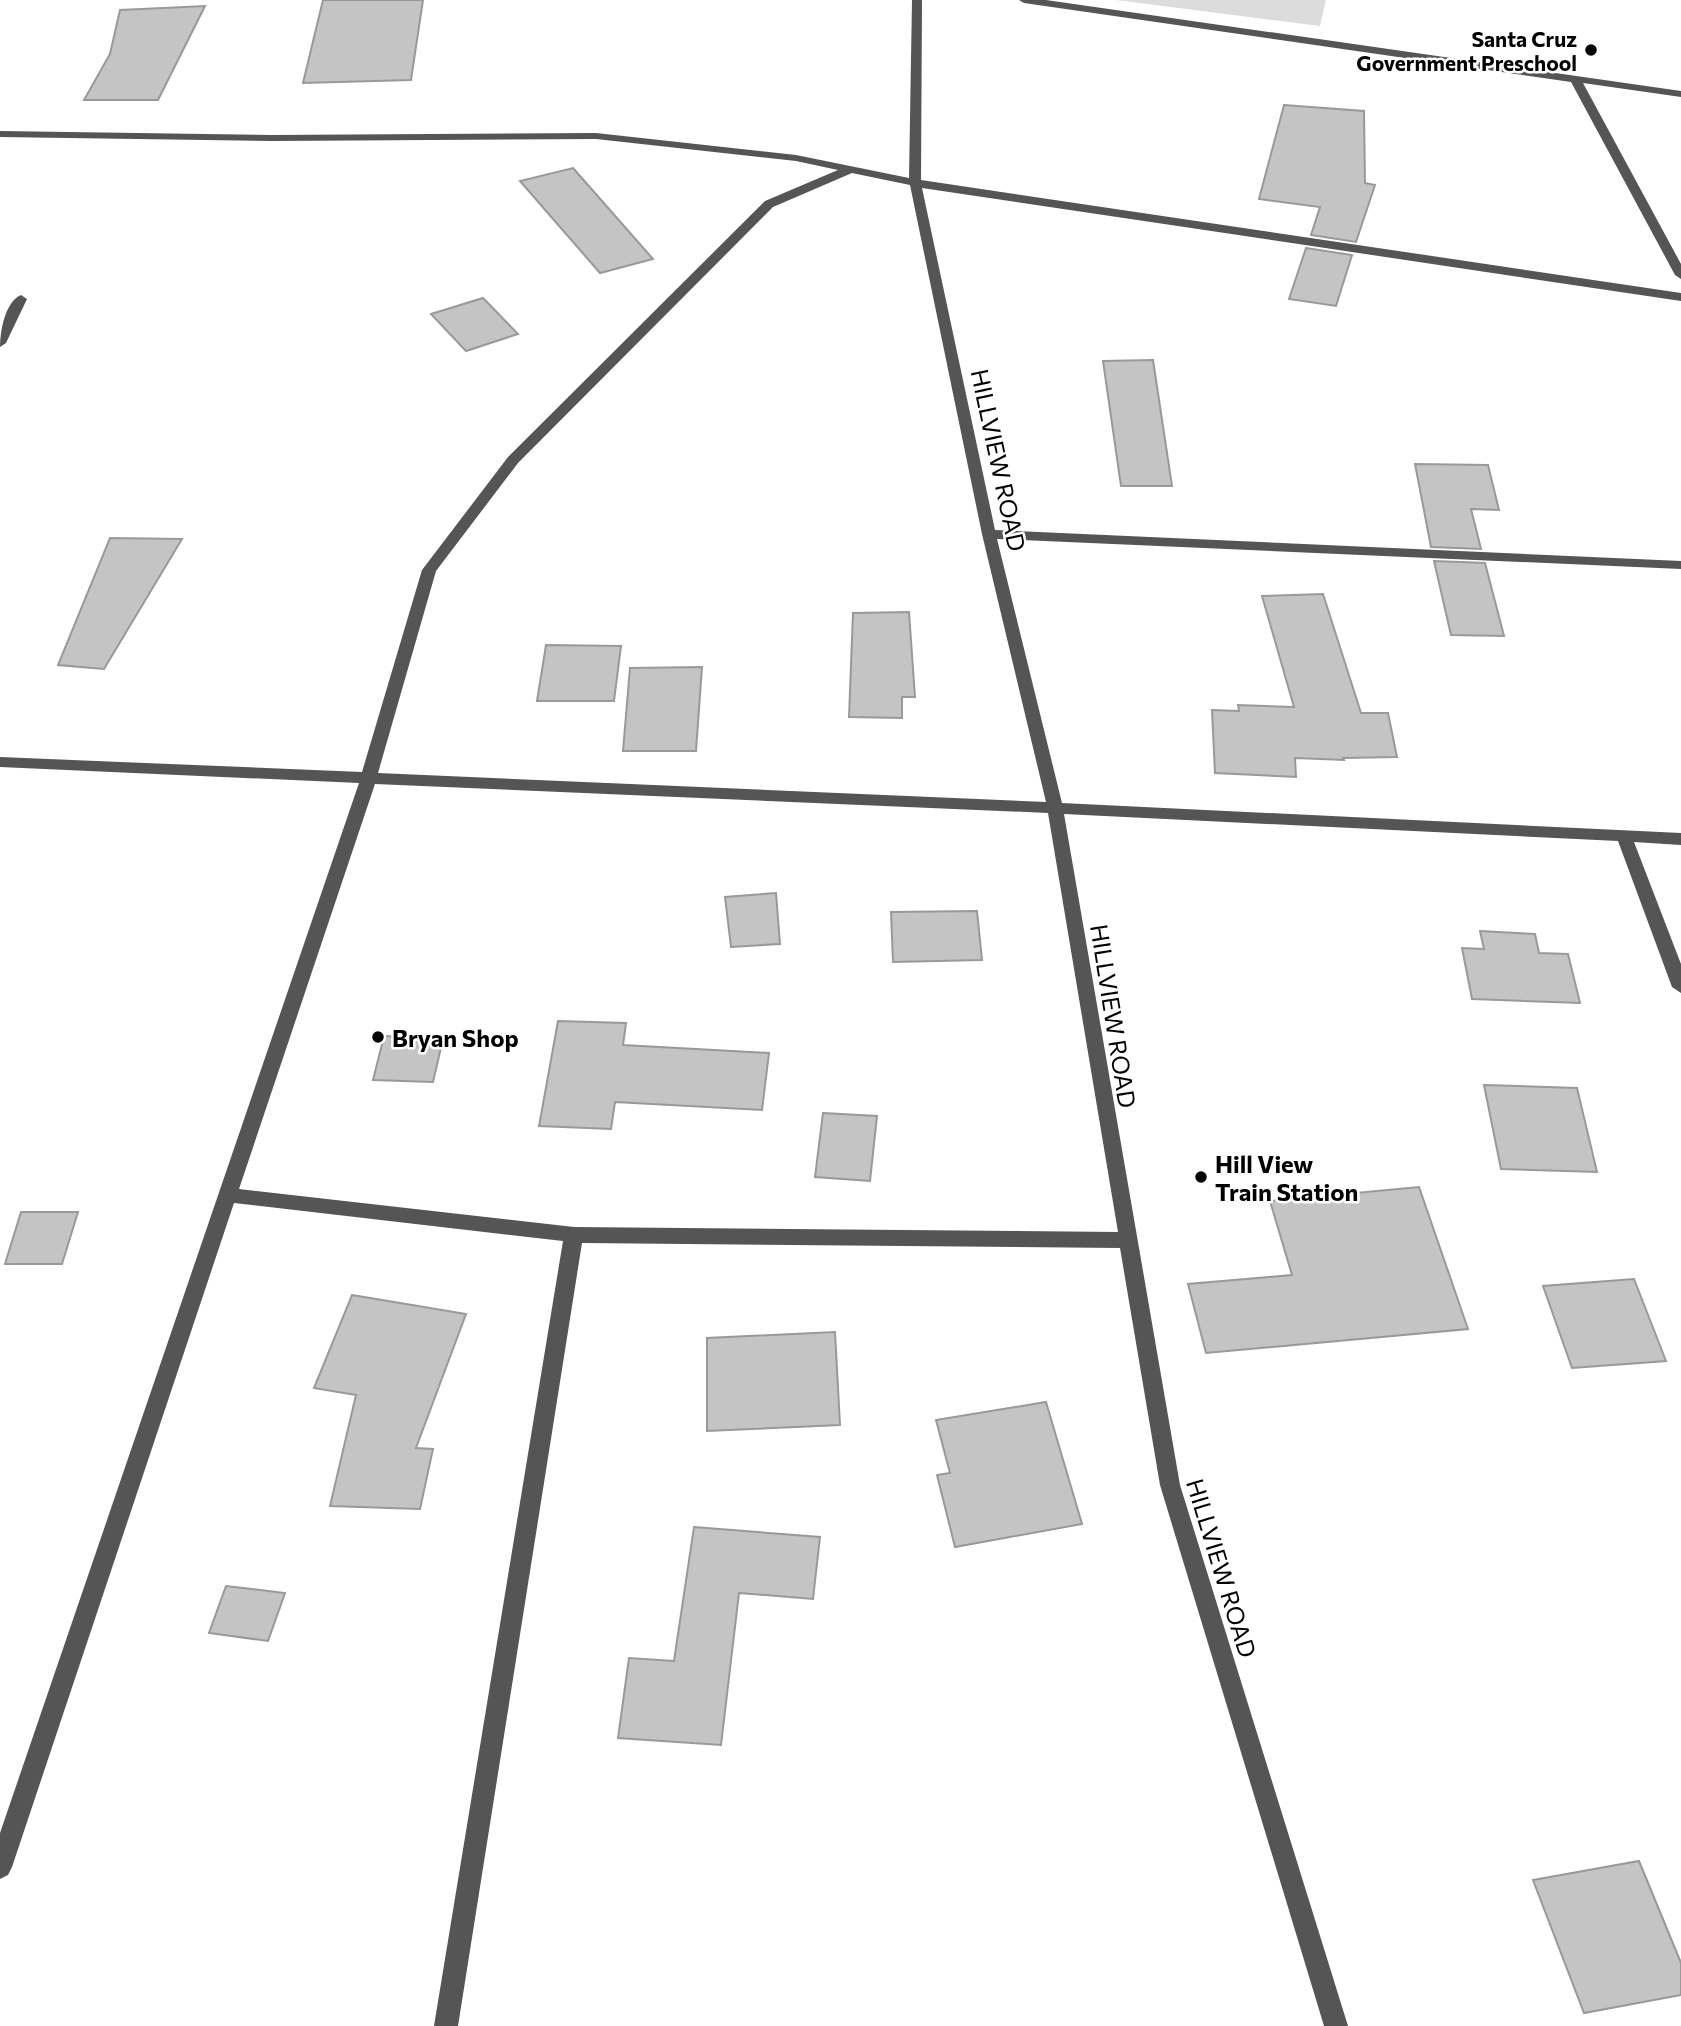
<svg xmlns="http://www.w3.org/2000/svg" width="1681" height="2026" viewBox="0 0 1681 2026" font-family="Commissioner,sans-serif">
	<rect width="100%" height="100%" fill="#fff"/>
	<!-- green -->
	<polygon fill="#dcdcdc" points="1116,0 1326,0 1320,26"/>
	<!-- building -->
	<g fill="#c4c4c4" stroke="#999" stroke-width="2">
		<polygon points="323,0 423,0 411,80 303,83"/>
		<polygon points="205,6 158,100 84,100 110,54 120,10"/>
		<polygon points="1284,105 1364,111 1365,183 1375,185 1356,242 1311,235 1320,207 1259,199"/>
		<polygon points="573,168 653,259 600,273 520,181"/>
		<polygon points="1306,248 1352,255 1336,306 1289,299"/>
		<polygon points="483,298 518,334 466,351 431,314"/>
		<polygon points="1153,360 1172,486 1121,486 1103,361"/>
		<polygon points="1415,464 1488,465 1499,510 1471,509 1481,549 1431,547"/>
		<polygon points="110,538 182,539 104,669 58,665"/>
		<polygon points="1434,561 1485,563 1504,636 1451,635"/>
		<polygon points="1323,594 1361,713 1388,713 1397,757 1343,758 1344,760 1295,758 1296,777 1215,773 1212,710 1239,711 1238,705 1294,707 1262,596"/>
		<polygon points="909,612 915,697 902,697 902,718 849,717 853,613"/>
		<polygon points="546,645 621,646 614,701 537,701"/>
		<polygon points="702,667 696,751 623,751 630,668"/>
		<polygon points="776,893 780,944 731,947 725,897"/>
		<polygon points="977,911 982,960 893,962 891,912"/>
		<polygon points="1480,931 1535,934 1539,953 1568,954 1580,1003 1472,999 1462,948 1484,949"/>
		<polygon points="558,1021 626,1023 623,1045 769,1053 762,1110 615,1102 611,1129 539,1126"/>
		<polygon points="384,1036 443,1039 433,1082 373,1080"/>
		<polygon points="1484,1085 1577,1088 1597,1172 1501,1169"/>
		<polygon points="823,1113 877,1116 870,1181 815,1177"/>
		<polygon points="1419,1187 1468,1329 1206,1353 1188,1284 1292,1275 1270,1201"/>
		<polygon points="21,1212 78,1212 62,1264 5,1264"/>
		<polygon points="1634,1279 1666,1361 1572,1368 1543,1286"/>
		<polygon points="352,1295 466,1314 416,1448 433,1449 420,1509 330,1506 356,1395 314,1388"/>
		<polygon points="835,1332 840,1425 707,1431 707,1338"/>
		<polygon points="1046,1402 1082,1524 955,1547 937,1475 950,1473 936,1420"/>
		<polygon points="694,1527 820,1537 813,1599 739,1593 721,1745 618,1738 629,1658 674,1661"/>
		<polygon points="226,1586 285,1593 268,1641 209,1633"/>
		<polygon points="1639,1861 1681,1963 1681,1995 1584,2013 1533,1880"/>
	</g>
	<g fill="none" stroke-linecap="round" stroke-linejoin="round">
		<!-- minor -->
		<g fill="#555" fill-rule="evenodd">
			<path d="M 912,0 L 922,0 L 921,180 L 1681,293 L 1681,301 L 922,188 L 995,530 L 1681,561 L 1681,569 L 997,539 L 1062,803 L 1681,833 L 1681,845 L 1634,842 L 1681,964 L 1681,993 L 1672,987 L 1618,841 L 1064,814 L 1180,1485 L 1348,2026 L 1324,2026 L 1160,1485 L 1120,1248 L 582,1243 L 458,2026 L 434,2026 L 563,1241 L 234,1203 L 12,1867 L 8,1875 L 0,1879 L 0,1833 L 359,783 L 0,767 L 0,757 L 362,772 L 422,570 L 508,457 L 765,201 L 838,170 L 796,161 L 596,139 L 272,141 L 0,137 L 0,131 L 272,135 L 596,133 L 796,155 L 909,178 ZM 852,173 L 910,185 L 982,534 L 1046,802 L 378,773 L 436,571 L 518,463 L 773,207 ZM 375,784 L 1048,813 L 1118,1232 L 574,1227 L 239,1189 Z"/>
			<polygon points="1019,0 1046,0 1681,91 1681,97 1583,83 1681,264 1681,279 1675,275 1571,82 1024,3"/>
			<path d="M 21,295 L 27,299 L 6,343 L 0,347 C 0,331 5,302 21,295 Z"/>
		</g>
	</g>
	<!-- markers -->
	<g fill="#000" stroke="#fff" stroke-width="2.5">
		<circle cx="1591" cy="50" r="7"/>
		<circle cx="378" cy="1037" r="7"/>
		<circle cx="1201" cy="1177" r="7"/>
	</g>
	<g text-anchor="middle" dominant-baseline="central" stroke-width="5" stroke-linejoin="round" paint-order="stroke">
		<!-- far-poi labels -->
		<g font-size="21" font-weight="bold" fill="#000" stroke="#fff" text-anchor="end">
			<text x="1577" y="38">Santa Cruz<tspan x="1577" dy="24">Government Preschool</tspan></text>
		</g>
		<!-- street labels -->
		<g font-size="24" fill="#000" stroke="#fff">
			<text transform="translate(999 460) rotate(78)">HILLVIEW ROAD</text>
			<text transform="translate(1114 1016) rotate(81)">HILLVIEW ROAD</text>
			<text transform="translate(1222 1568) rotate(73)">HILLVIEW ROAD</text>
		</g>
		<!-- poi labels -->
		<g font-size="24" font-weight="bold" fill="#000" stroke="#fff" text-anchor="start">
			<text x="392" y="1037">Bryan Shop</text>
			<text x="1215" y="1163">Hill View<tspan x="1215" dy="28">Train Station</tspan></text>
		</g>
	</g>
</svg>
